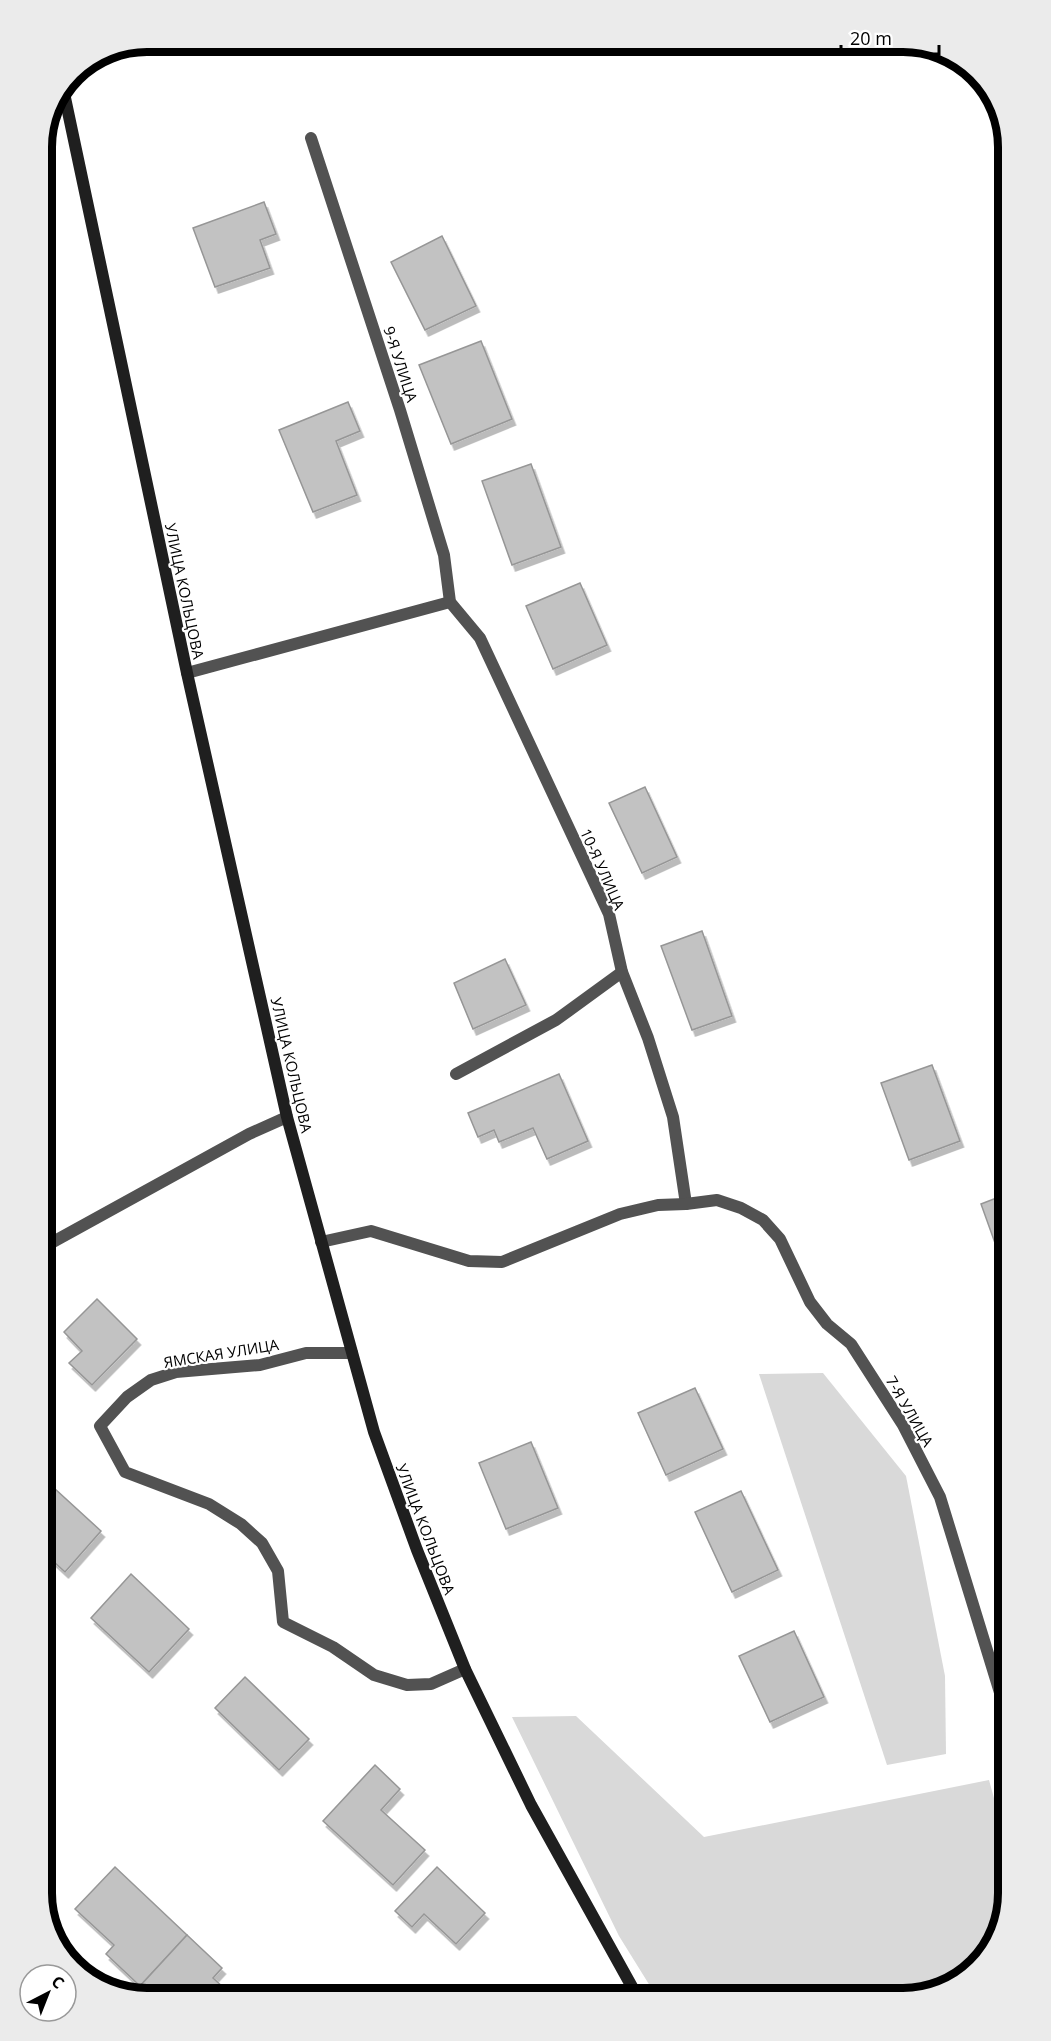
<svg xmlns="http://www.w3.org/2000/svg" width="1051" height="2041" viewBox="0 0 1051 2041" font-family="'Open Sans',sans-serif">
	<defs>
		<filter id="shadow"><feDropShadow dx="3.5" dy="6" stdDeviation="0" flood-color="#0004"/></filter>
	</defs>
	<rect width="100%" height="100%" fill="#fff"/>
	<!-- green -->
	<g fill="#d9d9d9">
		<polygon points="823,1373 906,1476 945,1676 946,1754 887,1765 759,1374"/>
		<polygon points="576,1716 704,1837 989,1780 1009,1853 1009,1894 991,1953 944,1991 655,1994 619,1936 512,1717"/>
	</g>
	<!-- building -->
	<g fill="#c2c2c2" stroke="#969696" stroke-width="1.5" filter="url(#shadow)">
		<polygon points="264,202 276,234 260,240 270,268 215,287 193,228"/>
		<polygon points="442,236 476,306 425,330 391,262"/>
		<polygon points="481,341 512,419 451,444 419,365"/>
		<polygon points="348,402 360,431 336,441 357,495 313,512 279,430"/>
		<polygon points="531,464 561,547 512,565 482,481"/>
		<polygon points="580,583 607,645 553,669 526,606"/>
		<polygon points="645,787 677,857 642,873 609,803"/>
		<polygon points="702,931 732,1016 692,1030 661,946"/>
		<polygon points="505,959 526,1005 473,1029 454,983"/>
		<polygon points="932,1065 960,1141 909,1160 881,1083"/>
		<polygon points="559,1074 588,1141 547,1159 533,1128 499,1142 494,1130 478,1137 468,1113"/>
		<polygon points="1009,1193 1009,1282 981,1204"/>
		<polygon points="97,1299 137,1339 92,1385 69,1363 82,1351 64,1332"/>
		<polygon points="695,1388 723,1449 666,1475 638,1413"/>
		<polygon points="531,1442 558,1508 506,1529 479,1463"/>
		<polygon points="42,1477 101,1531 65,1572 42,1551"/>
		<polygon points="741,1491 778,1570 732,1592 695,1512"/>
		<polygon points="131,1574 189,1629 149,1672 91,1618"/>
		<polygon points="794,1631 824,1697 770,1722 739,1656"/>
		<polygon points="245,1677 309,1739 279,1770 215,1708"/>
		<polygon points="375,1765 400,1789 381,1810 425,1850 393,1885 323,1821"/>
		<polygon points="115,1867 187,1935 140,1986 106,1954 114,1945 75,1909"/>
		<polygon points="437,1867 485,1913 456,1944 424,1914 412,1927 395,1911"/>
		<polygon points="187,1935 222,1968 213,1978 235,1998 153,1999 140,1986"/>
	</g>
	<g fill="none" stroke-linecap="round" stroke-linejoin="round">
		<!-- service -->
		<g stroke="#525252" stroke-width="12">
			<polyline points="187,673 450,602"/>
			<polyline points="352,1353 306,1353 260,1365 176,1372 151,1380 127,1397 100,1426 125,1472 209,1504 241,1524 262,1543 278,1571 283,1622 333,1647 374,1675 407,1685 431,1684 465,1669"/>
		</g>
		<!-- minor -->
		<g stroke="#525252" stroke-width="12">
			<polyline points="311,138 400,410 444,555 450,602 480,638 609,914 622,972 648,1038 673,1117 686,1204"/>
			<polyline points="456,1074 556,1020 622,972"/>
			<polyline points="321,1242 371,1231 469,1261 502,1262 620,1214 658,1205 686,1204 717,1200 741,1208 763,1220 780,1239 810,1302 827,1324 851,1344 903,1425 940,1497 1009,1722"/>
			<polyline points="42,1248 249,1134 287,1117"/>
		</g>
		<!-- secondary -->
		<polyline stroke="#1f1f1f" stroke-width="12" points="64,93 187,673 287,1117 374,1432 417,1550 465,1669 531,1805 636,1994"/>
	</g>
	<g text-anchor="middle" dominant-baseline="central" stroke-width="4.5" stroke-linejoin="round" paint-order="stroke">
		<!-- street labels -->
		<g font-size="15" fill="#000" stroke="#fff">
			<text transform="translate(401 364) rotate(72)">9-Я УЛИЦА</text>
			<text transform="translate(185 591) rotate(78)">УЛИЦА КОЛЬЦОВА</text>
			<text transform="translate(603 869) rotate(66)">10-Я УЛИЦА</text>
			<text transform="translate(292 1065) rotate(77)">УЛИЦА КОЛЬЦОВА</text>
			<text transform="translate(221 1353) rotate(-9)">ЯМСКАЯ УЛИЦА</text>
			<text transform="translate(910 1411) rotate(60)">7-Я УЛИЦА</text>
			<text transform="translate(426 1529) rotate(69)">УЛИЦА КОЛЬЦОВА</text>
		</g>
	</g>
	<!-- crop -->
	<path d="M0 0H1051V2041H0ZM147 52H903A95 95 0 0 1 998 147V1893A95 95 0 0 1 903 1988H147A95 95 0 0 1 52 1893V147A95 95 0 0 1 147 52Z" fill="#ebebeb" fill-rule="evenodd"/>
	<path fill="none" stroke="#000" stroke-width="8" d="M147 52H903A95 95 0 0 1 998 147V1893A95 95 0 0 1 903 1988H147A95 95 0 0 1 52 1893V147A95 95 0 0 1 147 52Z"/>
	<!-- north arrow -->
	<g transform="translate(48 1993) rotate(42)"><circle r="28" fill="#ffffff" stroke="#999999" stroke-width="1.5"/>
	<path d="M0-4.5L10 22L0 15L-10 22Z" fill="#000000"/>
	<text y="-9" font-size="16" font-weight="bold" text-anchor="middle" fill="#000000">С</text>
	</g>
	<!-- scale -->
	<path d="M841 45v9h98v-9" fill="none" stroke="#000000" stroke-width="3"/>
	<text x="850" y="45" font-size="18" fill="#000000" stroke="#ffffff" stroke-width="4.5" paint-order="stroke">20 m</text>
</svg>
